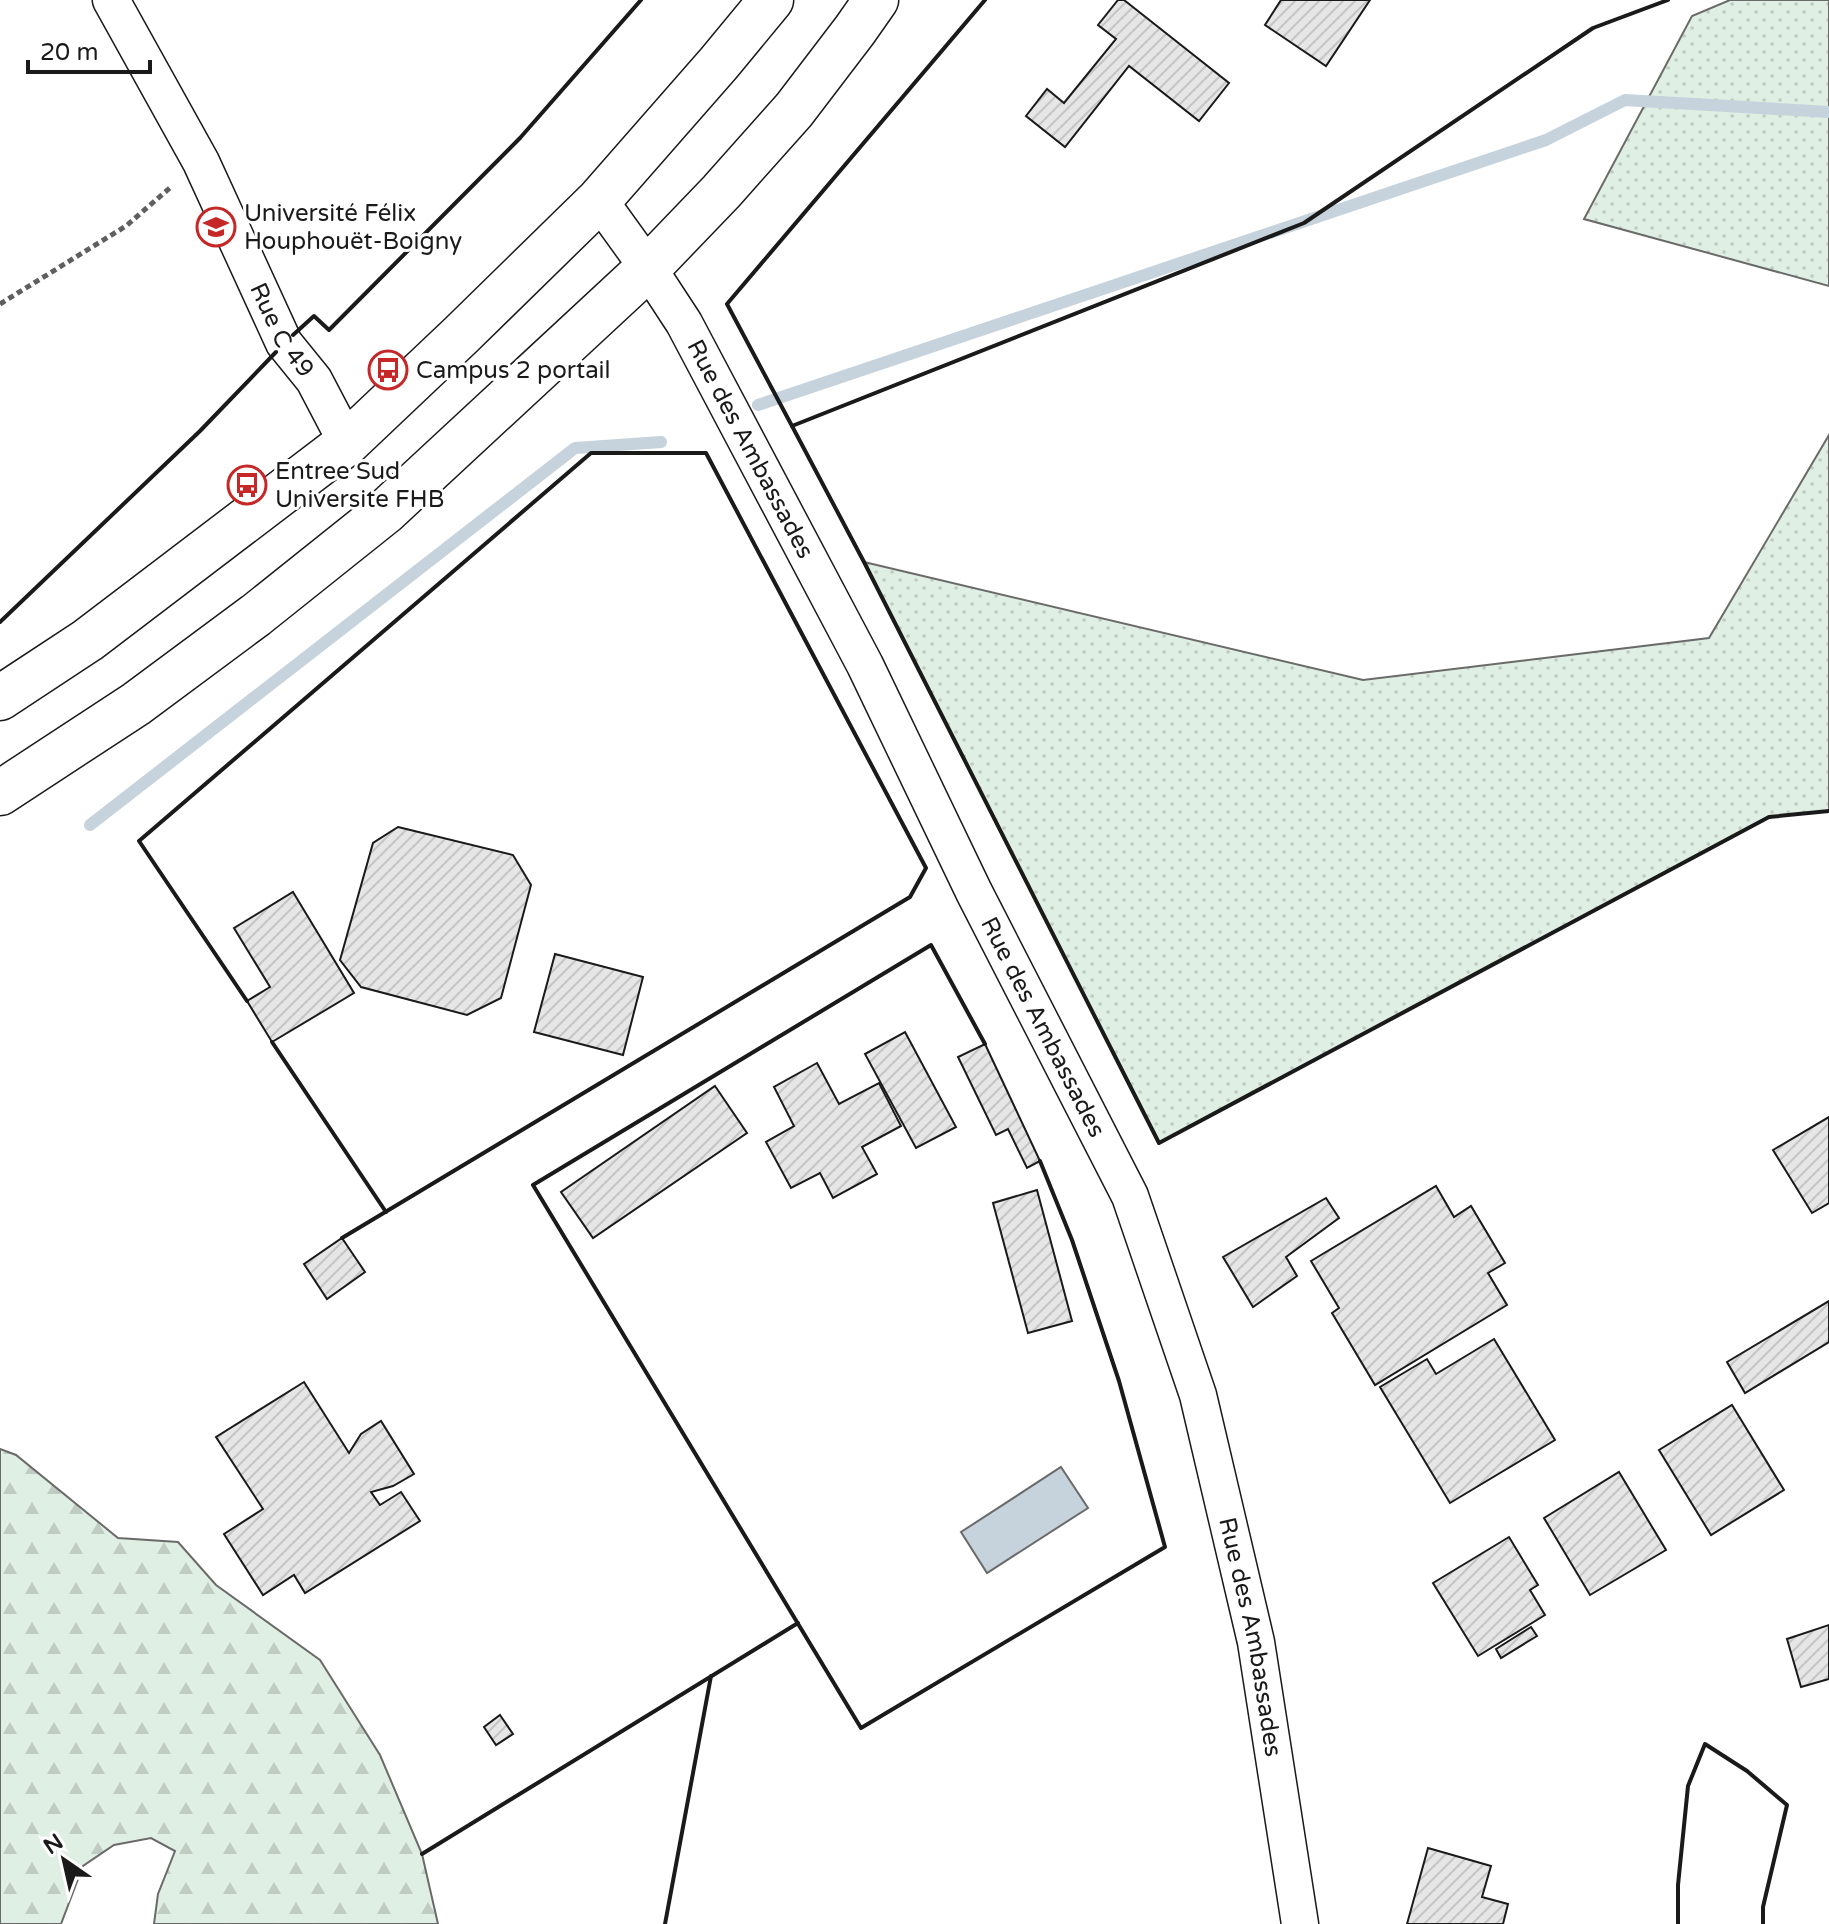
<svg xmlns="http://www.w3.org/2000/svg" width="1829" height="1924" viewBox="0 0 1829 1924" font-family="'Varela Round',sans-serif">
	<defs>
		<pattern id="forest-firs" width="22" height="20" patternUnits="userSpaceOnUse" patternTransform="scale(2)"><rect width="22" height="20" fill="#e0efe3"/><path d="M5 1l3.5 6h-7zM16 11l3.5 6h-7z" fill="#c0ccc2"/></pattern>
		<pattern id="park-dots" width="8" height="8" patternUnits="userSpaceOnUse" patternTransform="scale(2)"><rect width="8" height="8" fill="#e0efe3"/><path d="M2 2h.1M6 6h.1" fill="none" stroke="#c0ccc2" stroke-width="1.8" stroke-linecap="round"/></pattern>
		<pattern id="building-hatch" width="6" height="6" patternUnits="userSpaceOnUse" patternTransform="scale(2)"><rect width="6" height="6" fill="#e6e6e6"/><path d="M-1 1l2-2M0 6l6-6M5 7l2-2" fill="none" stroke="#c5c5c5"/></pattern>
	</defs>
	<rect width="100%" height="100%" fill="#fff"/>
	<!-- forest -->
	<polygon fill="url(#forest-firs)" stroke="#6a6a6a" stroke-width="2" points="0,1449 16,1455 118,1538 178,1542 216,1585 320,1660 380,1755 422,1854 438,1924 154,1924 158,1894 175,1851 151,1838 114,1845 83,1866 61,1924 0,1924"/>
	<!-- park -->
	<g fill="url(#park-dots)" stroke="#6a6a6a" stroke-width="2">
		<polygon points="1730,0 1829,0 1829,286 1584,219 1692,16"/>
		<polygon points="1829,435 1829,811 1768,817 1159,1143 864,562 1363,680 1709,638"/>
	</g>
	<!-- water -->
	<polygon fill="#c6d2dc" stroke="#6a6a6a" stroke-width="2" points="1061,1467 1088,1508 987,1573 961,1532"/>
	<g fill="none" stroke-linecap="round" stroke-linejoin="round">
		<!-- stream -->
		<g stroke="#c6d2dc" stroke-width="12">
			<polyline points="758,405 1546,140 1625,100 1829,112"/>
			<polyline points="90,825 575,448 661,442"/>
		</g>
	</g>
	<!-- building -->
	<g fill="url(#building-hatch)" stroke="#1a1a1a" stroke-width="2">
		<polygon points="1118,0 1124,0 1229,83 1199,121 1129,66 1065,147 1026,116 1047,89 1064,103 1116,39 1098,25"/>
		<polygon points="1281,0 1370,0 1326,66 1265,25"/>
		<polygon points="398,827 513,855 531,885 501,998 467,1015 361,987 340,960 373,843"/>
		<polygon points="293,892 354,993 272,1042 247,1001 270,987 234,928"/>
		<polygon points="555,954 643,977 623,1055 534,1032"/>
		<polygon points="905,1032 956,1127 916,1148 865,1054"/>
		<polygon points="985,1044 1040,1161 1027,1168 1008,1129 996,1135 958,1057"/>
		<polygon points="817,1063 839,1104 879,1083 901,1126 862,1147 877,1174 833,1198 820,1173 791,1188 766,1142 794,1126 774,1087"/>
		<polygon points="715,1086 747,1133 593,1238 561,1192"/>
		<polygon points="1829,1117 1829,1203 1812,1213 1773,1150"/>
		<polygon points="1436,1186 1454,1217 1471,1206 1505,1263 1488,1273 1507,1305 1375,1385 1332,1313 1339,1308 1311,1261"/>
		<polygon points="1037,1190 1072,1321 1028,1333 993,1203"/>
		<polygon points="1326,1198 1339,1218 1286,1257 1297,1276 1253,1307 1223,1257"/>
		<polygon points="342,1238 365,1272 327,1299 304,1264"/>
		<polygon points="1829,1301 1829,1342 1745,1393 1727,1362"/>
		<polygon points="1494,1339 1555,1440 1450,1503 1380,1387 1427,1359 1436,1374"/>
		<polygon points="304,1382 349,1453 361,1434 381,1421 414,1474 393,1486 371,1492 380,1505 401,1492 420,1521 305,1593 294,1575 263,1595 224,1534 263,1509 216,1437"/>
		<polygon points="1732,1405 1784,1490 1711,1535 1659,1450"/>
		<polygon points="1619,1472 1666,1550 1590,1595 1544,1518"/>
		<polygon points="1509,1537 1538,1585 1530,1590 1545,1615 1478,1656 1433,1583"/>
		<polygon points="1829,1625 1829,1679 1801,1687 1787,1639"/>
		<polygon points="1531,1627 1537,1636 1501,1658 1496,1649"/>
		<polygon points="500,1715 513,1734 496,1745 484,1727"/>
		<polygon points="1428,1848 1491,1866 1482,1897 1508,1904 1503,1924 1407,1924"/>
	</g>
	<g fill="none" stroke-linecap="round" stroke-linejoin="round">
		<!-- minor casing -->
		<g stroke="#1a1a1a" stroke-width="39">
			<g id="minor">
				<path id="s1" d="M 111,0 L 201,162 L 284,343 L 314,380 L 347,443"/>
				<path id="s2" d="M 599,200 L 648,268 L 684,323 L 865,665 L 974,892 L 1130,1196 L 1198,1395 L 1256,1642 L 1300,1924"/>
			</g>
		</g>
		<!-- secondary casing -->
		<g stroke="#1a1a1a" stroke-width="47">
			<g id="secondary">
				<polyline points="0,698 88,640 347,443 461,335 599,200 719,63 771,0"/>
				<polyline points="0,793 136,704 256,615 385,512 648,268 721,192 794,110 855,30 876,0"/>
			</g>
		</g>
		<!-- path -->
		<polyline stroke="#5f5f5f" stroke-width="5" stroke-dasharray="6 4" stroke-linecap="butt" points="0,304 126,226 172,186"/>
		<!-- minor -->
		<use href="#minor" stroke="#fff" stroke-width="36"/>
		<!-- secondary -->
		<use href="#secondary" stroke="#fff" stroke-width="44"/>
		<!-- wall -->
		<g stroke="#1a1a1a" stroke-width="4">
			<polyline points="985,0 727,304 792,426 1304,223 1593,28 1668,0"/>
			<polyline points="293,335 314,316 329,330 520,138 641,0"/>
			<polyline points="792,426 864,562 1159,1143 1769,817 1829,811"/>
			<polyline points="0,622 200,431 276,352"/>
			<polyline points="247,1001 139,841 591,453 706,453 926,868 910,897 342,1238"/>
			<polyline points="272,1042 386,1212"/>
			<polyline points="985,1044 931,945 533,1185 861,1728 1165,1547 1119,1381 1072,1240 1040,1161"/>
			<polyline points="422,1854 798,1623"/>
			<polyline points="665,1924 711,1676"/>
			<polyline points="1678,1924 1678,1885 1688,1786 1705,1744 1747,1771 1787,1805 1763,1907 1763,1924"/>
		</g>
	</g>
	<!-- icons -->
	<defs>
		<g id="university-ring" transform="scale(2)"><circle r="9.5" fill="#fff" stroke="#c62828" stroke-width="1.5"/><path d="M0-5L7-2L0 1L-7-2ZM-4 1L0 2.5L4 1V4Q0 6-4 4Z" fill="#c62828"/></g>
		<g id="bus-ring" transform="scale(2)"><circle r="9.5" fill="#fff" stroke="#c62828" stroke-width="1.5"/><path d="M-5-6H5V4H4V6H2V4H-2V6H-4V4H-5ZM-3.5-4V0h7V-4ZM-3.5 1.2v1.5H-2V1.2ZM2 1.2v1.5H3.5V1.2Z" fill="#c62828"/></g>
	</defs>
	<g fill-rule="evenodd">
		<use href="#university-ring" x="216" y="227"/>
		<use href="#bus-ring" x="388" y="370"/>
		<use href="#bus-ring" x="247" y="485"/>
	</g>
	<g text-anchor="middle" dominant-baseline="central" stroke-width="6" stroke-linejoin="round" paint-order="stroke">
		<!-- poi labels -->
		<g font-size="24" fill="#1a1a1a" stroke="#fff" text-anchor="start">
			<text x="244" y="213">Université Félix<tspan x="244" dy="28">Houphouët-Boigny</tspan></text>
			<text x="416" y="370">Campus 2 portail</text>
			<text x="275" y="471">Entree Sud<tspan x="275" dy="28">Universite FHB</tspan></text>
		</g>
		<!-- street labels -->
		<g font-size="24" fill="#1a1a1a" stroke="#fff">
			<text stroke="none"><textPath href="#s1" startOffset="372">Rue C 49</textPath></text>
			<text stroke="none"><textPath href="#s2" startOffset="292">Rue des Ambassades</textPath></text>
			<text stroke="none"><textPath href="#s2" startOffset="940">Rue des Ambassades</textPath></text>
			<text stroke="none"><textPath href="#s2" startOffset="1588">Rue des Ambassades</textPath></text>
		</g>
	</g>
	<!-- north arrow -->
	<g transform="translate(64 1860) rotate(326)" stroke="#ffffff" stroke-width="6" paint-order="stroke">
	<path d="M0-6L14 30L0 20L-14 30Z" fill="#1a1a1a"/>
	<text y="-12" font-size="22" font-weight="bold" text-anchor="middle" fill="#1a1a1a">N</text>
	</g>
	<!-- scale -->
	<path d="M28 60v12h122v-12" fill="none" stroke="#1a1a1a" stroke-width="4"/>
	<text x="40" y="60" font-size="24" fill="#1a1a1a" stroke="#ffffff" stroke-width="6" paint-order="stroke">20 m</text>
</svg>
